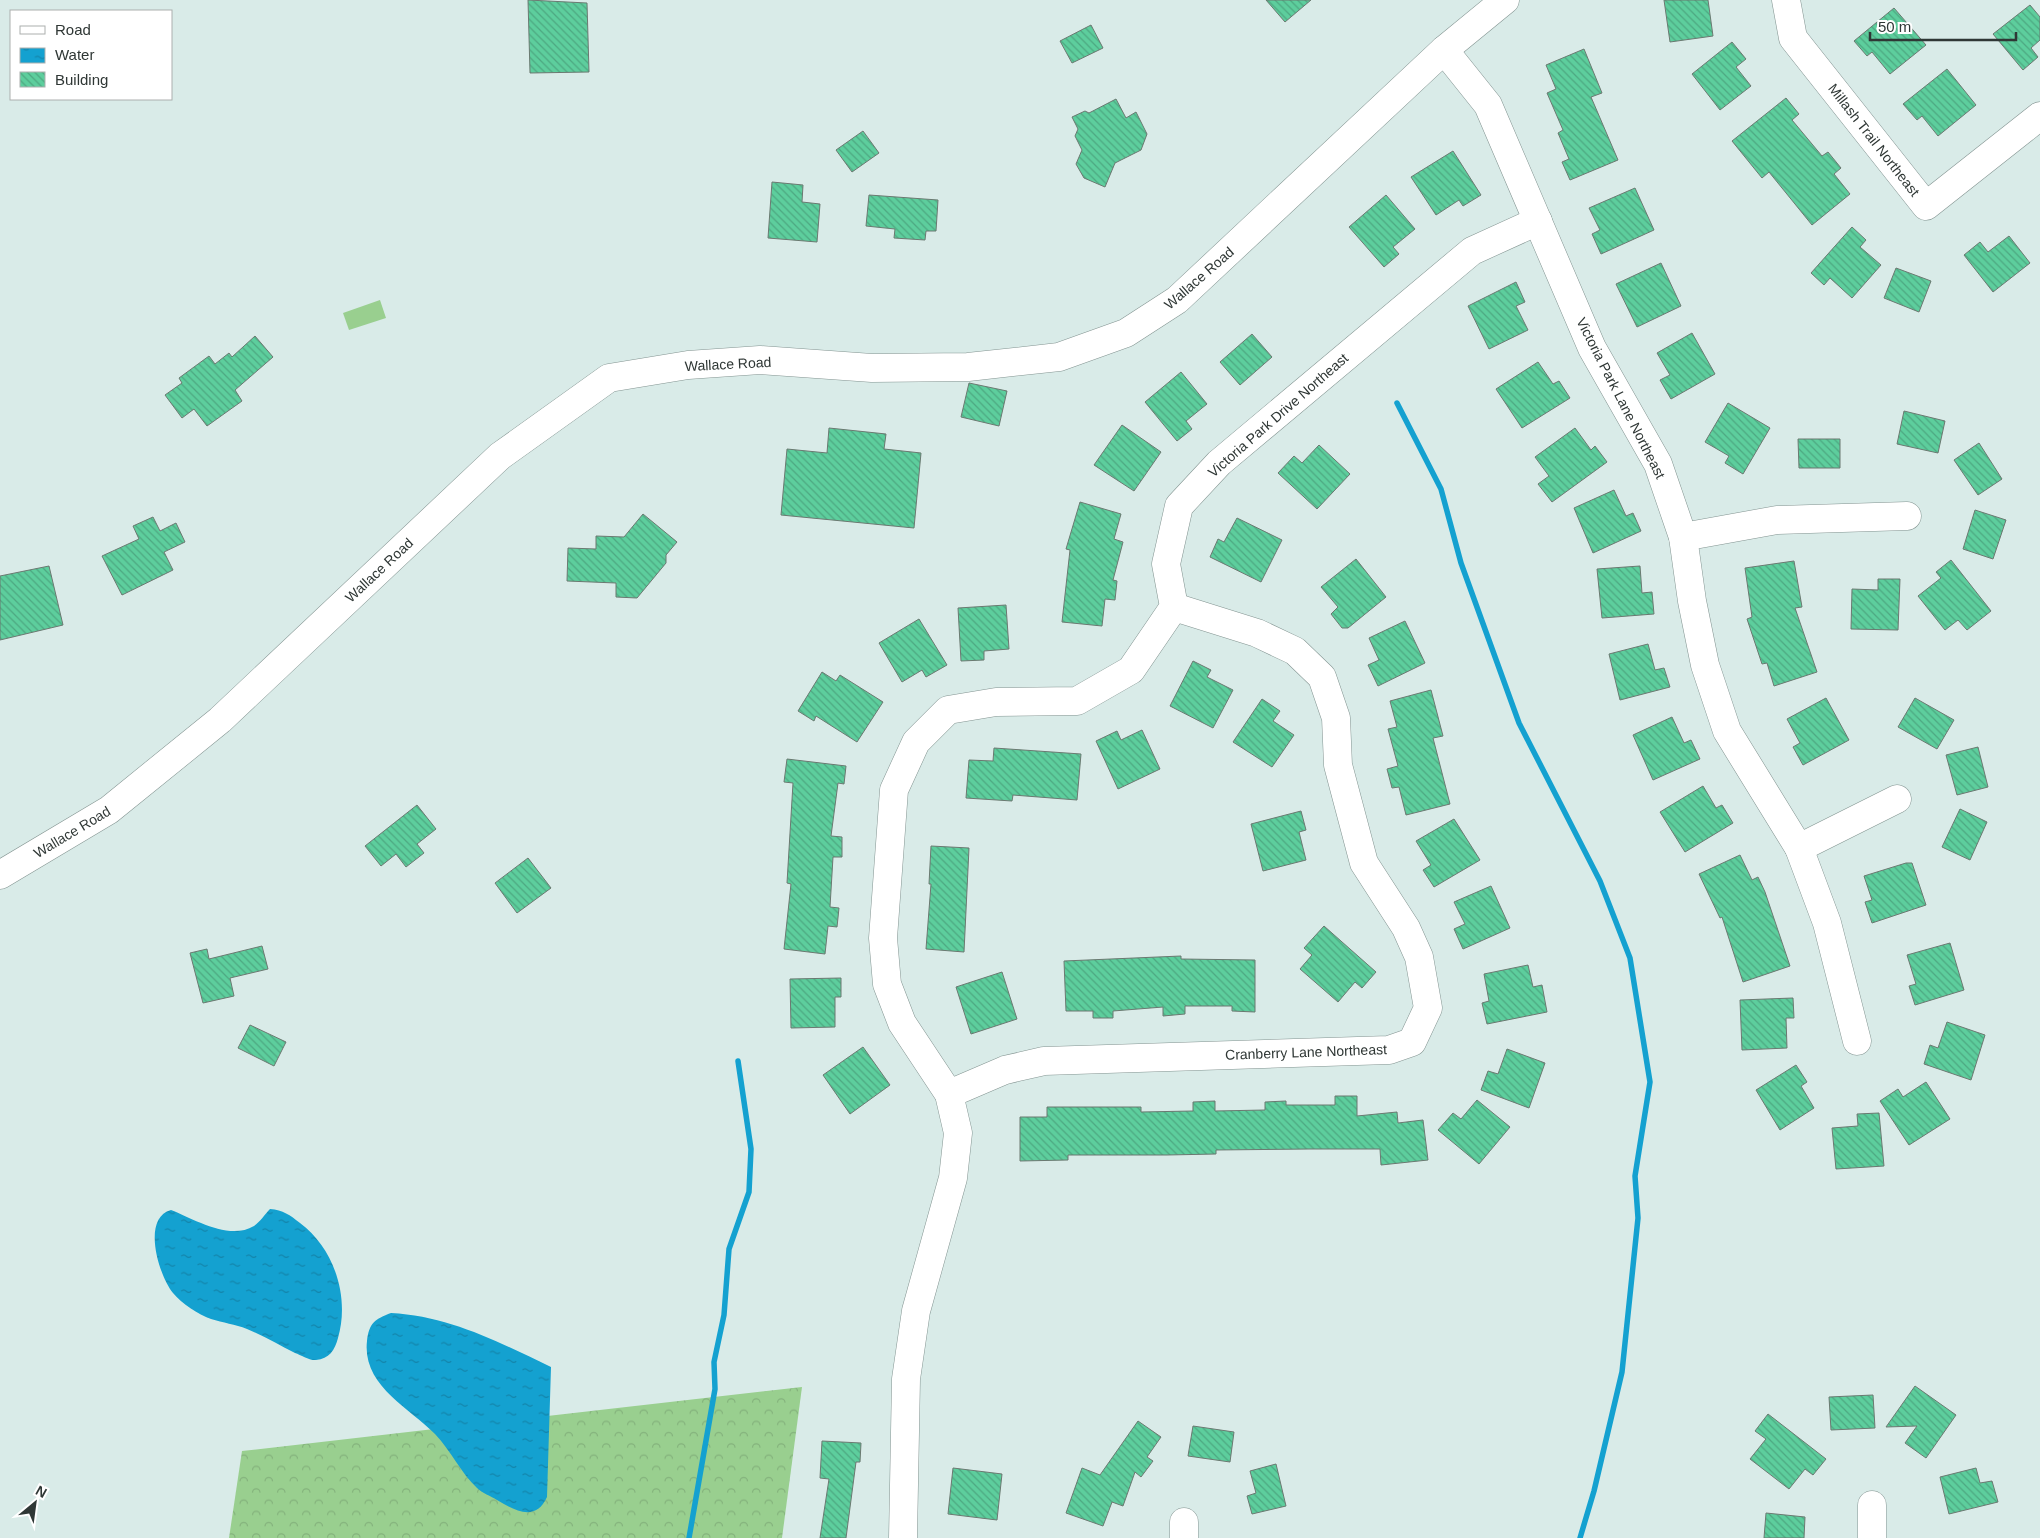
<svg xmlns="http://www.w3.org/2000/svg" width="2040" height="1538" viewBox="0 0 2040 1538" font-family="Arial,sans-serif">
	<defs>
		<pattern id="forest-crowns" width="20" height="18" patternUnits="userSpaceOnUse" patternTransform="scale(1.25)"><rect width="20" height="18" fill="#99cf8f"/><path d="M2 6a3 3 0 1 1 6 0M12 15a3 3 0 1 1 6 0" fill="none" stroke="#84b27c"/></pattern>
		<pattern id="water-ripples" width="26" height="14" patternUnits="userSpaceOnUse" patternTransform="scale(1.25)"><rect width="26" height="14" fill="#14a1d0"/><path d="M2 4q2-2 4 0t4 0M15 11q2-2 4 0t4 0" fill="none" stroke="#1384aa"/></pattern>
		<pattern id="building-back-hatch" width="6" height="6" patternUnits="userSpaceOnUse" patternTransform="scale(1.25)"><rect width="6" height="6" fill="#5dce9d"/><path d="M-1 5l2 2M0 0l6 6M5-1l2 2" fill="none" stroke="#4da881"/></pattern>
	</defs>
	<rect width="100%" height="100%" fill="#d9ebe8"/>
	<!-- forest -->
	<polygon fill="url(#forest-crowns)" points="802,1387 782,1538 229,1538 242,1451"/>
	<!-- park -->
	<polygon fill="#99cf8f" points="380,300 386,318 349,330 343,313"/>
	<!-- water -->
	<g fill="url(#water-ripples)">
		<path d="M 270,1209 C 283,1210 290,1215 300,1223 C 334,1248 350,1297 338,1338 C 335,1350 329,1359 316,1360 C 310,1361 301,1355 295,1353 C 279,1345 264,1336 247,1329 C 235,1324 223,1323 211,1319 C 198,1314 182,1304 173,1293 C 159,1276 141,1218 171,1210 C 194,1219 229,1241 254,1226 C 260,1222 265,1214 270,1209 Z"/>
		<path d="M 391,1313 C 449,1316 499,1342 551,1367 L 547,1497 C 536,1522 515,1511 497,1500 C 491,1496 482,1493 477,1488 C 461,1473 451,1451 435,1434 C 408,1407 362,1385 367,1341 C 369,1323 375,1319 391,1313 Z"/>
	</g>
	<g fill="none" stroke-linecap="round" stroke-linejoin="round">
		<!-- stream -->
		<g stroke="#14a1d0" stroke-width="5.5">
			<polyline points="1397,403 1441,489 1461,563 1519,723 1600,881 1630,958 1650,1082 1635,1176 1638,1218 1622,1372 1594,1491 1580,1538"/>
			<polyline points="689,1538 715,1389 714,1362 724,1315 729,1249 749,1192 751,1149 738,1061"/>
		</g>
	</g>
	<!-- building -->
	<g fill="url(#building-back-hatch)" stroke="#6b7971">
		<polygon points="528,0 587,3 589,72 530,73"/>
		<polygon points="1266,0 1311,0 1285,22"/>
		<polygon points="1664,0 1708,0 1713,36 1670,42"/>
		<polygon points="2030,5 2040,17 2040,40 2031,48 2038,57 2023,70 1993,34"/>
		<polygon points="1894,8 1926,45 1890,74 1872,52 1867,56 1854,41"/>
		<polygon points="1091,25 1103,48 1072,63 1060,41"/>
		<polygon points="1732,42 1746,59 1736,67 1751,86 1720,110 1692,74"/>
		<polygon points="1584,49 1602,93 1591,97 1618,160 1570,180 1562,162 1569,159 1558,133 1563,130 1547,93 1556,89 1546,65"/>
		<polygon points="1947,69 1976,105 1938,136 1922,116 1917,120 1903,104"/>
		<polygon points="1786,98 1799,114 1792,120 1822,156 1828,152 1841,168 1834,174 1850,194 1812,225 1769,172 1762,178 1732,141"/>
		<polygon points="1116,99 1126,118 1136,112 1147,134 1141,150 1115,163 1105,187 1084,178 1076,164 1082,150 1075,136 1078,129 1072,117 1085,111 1089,113"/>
		<polygon points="863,131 879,153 852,172 836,150"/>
		<polygon points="1453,151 1481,195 1463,206 1459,200 1436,215 1411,177"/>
		<polygon points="772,182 803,185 802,202 820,204 817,242 768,238"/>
		<polygon points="1635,188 1654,230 1601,254 1592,234 1600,230 1589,208"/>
		<polygon points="869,195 938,200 936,231 926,231 925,240 894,238 895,229 866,226"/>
		<polygon points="1386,195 1415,229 1393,247 1399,254 1384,267 1349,227"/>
		<polygon points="1852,227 1866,240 1860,247 1881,265 1852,298 1830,278 1824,285 1811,273"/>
		<polygon points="2009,236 2030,263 1993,292 1964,255 1980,242 1988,252"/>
		<polygon points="1661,263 1681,306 1637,327 1616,284"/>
		<polygon points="1896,268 1931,281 1919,312 1884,298"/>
		<polygon points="1516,282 1525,302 1516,306 1528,330 1489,349 1468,306"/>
		<polygon points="1692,333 1715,374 1671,399 1660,380 1670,375 1657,353"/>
		<polygon points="1252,334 1272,357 1240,385 1220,362"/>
		<polygon points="255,336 273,357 235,390 242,401 207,426 194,409 182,418 165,395 182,383 179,378 209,356 215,364 229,353 232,357"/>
		<polygon points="1538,362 1553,384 1559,381 1570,398 1522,428 1496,389"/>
		<polygon points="1181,372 1207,404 1186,421 1192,429 1177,441 1145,402"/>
		<polygon points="969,383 1007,391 999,426 961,417"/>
		<polygon points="1728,403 1770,428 1743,474 1725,463 1729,456 1705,442"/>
		<polygon points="1904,411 1945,421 1938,453 1897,444"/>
		<polygon points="1122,425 1161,452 1134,491 1094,465"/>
		<polygon points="829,428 886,434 884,449 921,453 914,528 781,515 787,449 827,453"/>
		<polygon points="1575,428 1591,450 1595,446 1607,462 1552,502 1538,484 1549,476 1535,457"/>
		<polygon points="1798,439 1840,439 1840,468 1799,468"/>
		<polygon points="1979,443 2002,479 1978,495 1954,460"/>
		<polygon points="1319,445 1350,474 1317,509 1278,473 1294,456 1302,463"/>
		<polygon points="1614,490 1626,516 1633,513 1641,531 1593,553 1574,508"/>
		<polygon points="1080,502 1121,514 1114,539 1123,542 1113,580 1117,581 1115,600 1105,599 1102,626 1062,622 1070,550 1066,549"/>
		<polygon points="1975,510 2006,520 1993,559 1963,549"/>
		<polygon points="643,514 677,542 666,555 666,563 637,598 616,597 616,583 567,581 568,548 596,549 596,536 624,537"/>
		<polygon points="153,517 160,531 176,523 185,542 164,552 173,570 122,595 102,556 139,539 133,526"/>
		<polygon points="1237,518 1282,540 1261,582 1210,557 1218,539 1224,542"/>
		<polygon points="1356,559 1386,597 1348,628 1342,628 1331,614 1338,607 1321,587"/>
		<polygon points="1951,560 1991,611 1967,630 1958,620 1945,630 1918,596 1941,578 1936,572"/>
		<polygon points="1794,561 1802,607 1795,608 1817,672 1774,686 1767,663 1762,664 1747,619 1752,617 1745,568"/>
		<polygon points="49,566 63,625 0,640 0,576"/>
		<polygon points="1640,566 1642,593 1652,592 1654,614 1602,618 1597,569"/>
		<polygon points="1878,579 1900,579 1898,630 1851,629 1852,589 1878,590"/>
		<polygon points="1006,605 1009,649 984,651 984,660 961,661 958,608"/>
		<polygon points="919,619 947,665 926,677 922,670 902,682 879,643"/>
		<polygon points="1405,621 1425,663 1378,686 1368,665 1379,660 1369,638"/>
		<polygon points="1648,644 1655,670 1664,668 1670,687 1620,700 1609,654"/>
		<polygon points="1193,661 1211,670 1207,677 1233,690 1213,728 1170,706"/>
		<polygon points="822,672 836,681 840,675 883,702 857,742 816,716 814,721 798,711"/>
		<polygon points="1431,690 1443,736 1433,738 1450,804 1406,815 1399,787 1392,788 1387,769 1398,766 1388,729 1397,727 1390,701"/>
		<polygon points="1826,698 1849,740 1803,765 1793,747 1800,743 1787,719"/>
		<polygon points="1915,698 1954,720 1937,749 1898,727"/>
		<polygon points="1262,699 1280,711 1273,721 1294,735 1272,767 1233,742"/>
		<polygon points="1672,717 1684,743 1691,740 1700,759 1653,780 1633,735"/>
		<polygon points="1142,730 1160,769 1118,789 1096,741 1117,731 1121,740"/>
		<polygon points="1978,747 1988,787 1957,795 1946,755"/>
		<polygon points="994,748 1081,754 1077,800 1013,795 1012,801 966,798 969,760 993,761"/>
		<polygon points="787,759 846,766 844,784 838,783 831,836 842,837 842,857 833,857 830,907 839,908 837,927 828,926 825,954 784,949 791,884 787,883 793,783 784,782"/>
		<polygon points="1703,786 1716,808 1722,805 1733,823 1685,852 1660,812"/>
		<polygon points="417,805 436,829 417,844 424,853 406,867 396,854 381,866 365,846"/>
		<polygon points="1960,809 1987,822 1970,860 1942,847"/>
		<polygon points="1301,811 1306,830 1299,832 1306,860 1263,871 1251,824"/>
		<polygon points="1454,819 1480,860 1434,887 1423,870 1431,865 1416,841"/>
		<polygon points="931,846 969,848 964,952 926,949 931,884 929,884"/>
		<polygon points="1740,855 1752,880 1758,877 1765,892 1790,966 1743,982 1722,917 1720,918 1699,874"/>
		<polygon points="528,858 551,888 517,913 495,883"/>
		<polygon points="1906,863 1912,863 1926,905 1872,923 1865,902 1872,900 1864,876"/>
		<polygon points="1491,886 1510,928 1463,949 1454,929 1465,924 1454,902"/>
		<polygon points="1324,926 1376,972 1362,988 1355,982 1338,1002 1300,969 1312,955 1304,948"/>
		<polygon points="1950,943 1964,990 1915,1005 1909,986 1916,984 1907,955"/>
		<polygon points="262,946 268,969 230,978 234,996 203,1003 190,953 207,949 209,959"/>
		<polygon points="1181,956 1181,959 1255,960 1255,1012 1232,1011 1232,1006 1185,1006 1185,1014 1163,1016 1163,1007 1113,1011 1113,1018 1093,1018 1093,1011 1066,1011 1064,961"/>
		<polygon points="1528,965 1533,987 1542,985 1547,1012 1487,1024 1482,1003 1489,1001 1484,974"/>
		<polygon points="1002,972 1017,1019 971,1034 956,987"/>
		<polygon points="841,978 841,997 835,997 835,1027 791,1028 790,979"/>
		<polygon points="1793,998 1794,1018 1786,1018 1787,1048 1742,1050 1740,1000"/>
		<polygon points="1947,1022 1985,1035 1971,1080 1924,1064 1930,1045 1938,1048"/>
		<polygon points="250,1025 286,1042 274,1066 238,1048"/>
		<polygon points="863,1047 890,1085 850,1114 823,1075"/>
		<polygon points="1507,1049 1545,1063 1529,1108 1481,1090 1488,1071 1498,1074"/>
		<polygon points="1796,1065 1807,1082 1801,1086 1814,1108 1780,1130 1756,1090"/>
		<polygon points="1926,1082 1950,1119 1909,1145 1880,1101 1898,1089 1903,1097"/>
		<polygon points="1335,1096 1357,1096 1357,1116 1397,1112 1398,1123 1423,1120 1428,1160 1381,1165 1380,1149 1310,1149 1216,1150 1216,1154 1167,1155 1068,1155 1068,1160 1020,1161 1020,1117 1047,1117 1047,1107 1141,1107 1141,1112 1193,1111 1193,1102 1215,1101 1215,1111 1265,1110 1265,1102 1286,1101 1286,1105 1335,1105"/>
		<polygon points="1477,1100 1510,1127 1479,1164 1438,1130 1453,1113 1461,1119"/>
		<polygon points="1879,1113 1884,1166 1836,1169 1832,1128 1858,1126 1857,1114"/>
		<polygon points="1915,1386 1956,1415 1926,1458 1905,1443 1917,1426 1886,1427"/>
		<polygon points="1873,1395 1875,1428 1831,1430 1829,1397"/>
		<polygon points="1768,1414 1826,1459 1813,1475 1805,1469 1789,1489 1750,1459 1766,1439 1755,1431"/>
		<polygon points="1138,1421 1161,1437 1147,1457 1153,1461 1141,1477 1135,1472 1123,1506 1112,1502 1103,1526 1066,1513 1082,1468 1100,1475"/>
		<polygon points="1193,1426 1234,1432 1230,1462 1188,1456"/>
		<polygon points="822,1441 861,1443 860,1462 856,1462 846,1538 820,1538 829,1479 820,1478"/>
		<polygon points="1276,1464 1286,1506 1252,1514 1247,1496 1256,1493 1250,1471"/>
		<polygon points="953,1468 1002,1474 997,1520 948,1514"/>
		<polygon points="1976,1468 1980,1483 1992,1481 1998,1502 1949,1514 1940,1477"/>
		<polygon points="1766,1513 1805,1517 1804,1538 1764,1538"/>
	</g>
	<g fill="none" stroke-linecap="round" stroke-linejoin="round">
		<!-- minor casing -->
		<g stroke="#839491" stroke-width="29">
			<g id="minor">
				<polyline points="1786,0 1793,38 1926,206 2040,116"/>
				<polyline points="1444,50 1488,105 1592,348 1658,464 1683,537 1692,601 1705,665 1727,731 1799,848 1827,923 1857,1041"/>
				<polyline points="1683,537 1777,520 1907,516"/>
				<polyline points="1799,848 1897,799"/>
				<polyline points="0,875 109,810 220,720 500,456 609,378 688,365 760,360 872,368 968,367 1059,357 1126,333 1177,300 1444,50 1505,0"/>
				<polyline points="949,1094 1005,1070 1044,1061 1389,1050 1412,1042 1428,1008 1419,957 1406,928 1364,863 1338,765 1336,718 1322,677 1295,651 1257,633 1174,607"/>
				<polyline points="1872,1505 1872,1538"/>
				<polyline points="903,1538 906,1379 916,1311 953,1178 958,1133 949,1094 902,1023 887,984 883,938 894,790 916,742 948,710 996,702 1077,701 1131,670 1174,607 1166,564 1179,506 1219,463 1472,251 1538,221"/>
				<polyline points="1184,1538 1184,1522"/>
			</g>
		</g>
		<!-- minor -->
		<use href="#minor" stroke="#fff" stroke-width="28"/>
	</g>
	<g text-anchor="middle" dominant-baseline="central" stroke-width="4" stroke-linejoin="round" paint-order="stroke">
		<!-- street labels -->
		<g font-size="14" fill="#2f3735" stroke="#fff">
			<text transform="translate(1874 140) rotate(52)">Millash Trail Northeast</text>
			<text transform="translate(1199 278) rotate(-41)">Wallace Road</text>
			<text transform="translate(728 364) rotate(-3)">Wallace Road</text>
			<text transform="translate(1621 398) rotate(63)">Victoria Park Lane Northeast</text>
			<text transform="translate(1278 415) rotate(-41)">Victoria Park Drive Northeast</text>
			<text transform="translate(379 570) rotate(-43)">Wallace Road</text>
			<text transform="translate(72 832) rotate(-31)">Wallace Road</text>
			<text transform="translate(1306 1052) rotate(-2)">Cranberry Lane Northeast</text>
		</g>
	</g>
	<!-- legend -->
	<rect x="10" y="10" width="162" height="90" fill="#ffffff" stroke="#acafae"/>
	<rect x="20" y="26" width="25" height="8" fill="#ffffff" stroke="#acafae"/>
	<text x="55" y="35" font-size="15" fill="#2f3735">Road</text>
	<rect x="20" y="48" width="25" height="15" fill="url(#water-ripples)" stroke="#acafae"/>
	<text x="55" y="60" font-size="15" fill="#2f3735">Water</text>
	<rect x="20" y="72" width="25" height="15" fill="url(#building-back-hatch)" stroke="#acafae"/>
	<text x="55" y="85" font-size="15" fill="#2f3735">Building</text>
	<!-- north arrow -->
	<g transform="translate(35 1503) rotate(29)" stroke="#ffffff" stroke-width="4" paint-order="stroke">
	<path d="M0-4L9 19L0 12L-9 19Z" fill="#2f3735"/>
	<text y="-8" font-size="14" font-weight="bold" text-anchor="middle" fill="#2f3735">N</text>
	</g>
	<!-- scale -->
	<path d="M1870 32v8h146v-8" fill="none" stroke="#2f3735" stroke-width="2.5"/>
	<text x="1878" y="32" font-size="15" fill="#2f3735" stroke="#ffffff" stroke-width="4" paint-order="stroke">50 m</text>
</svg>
